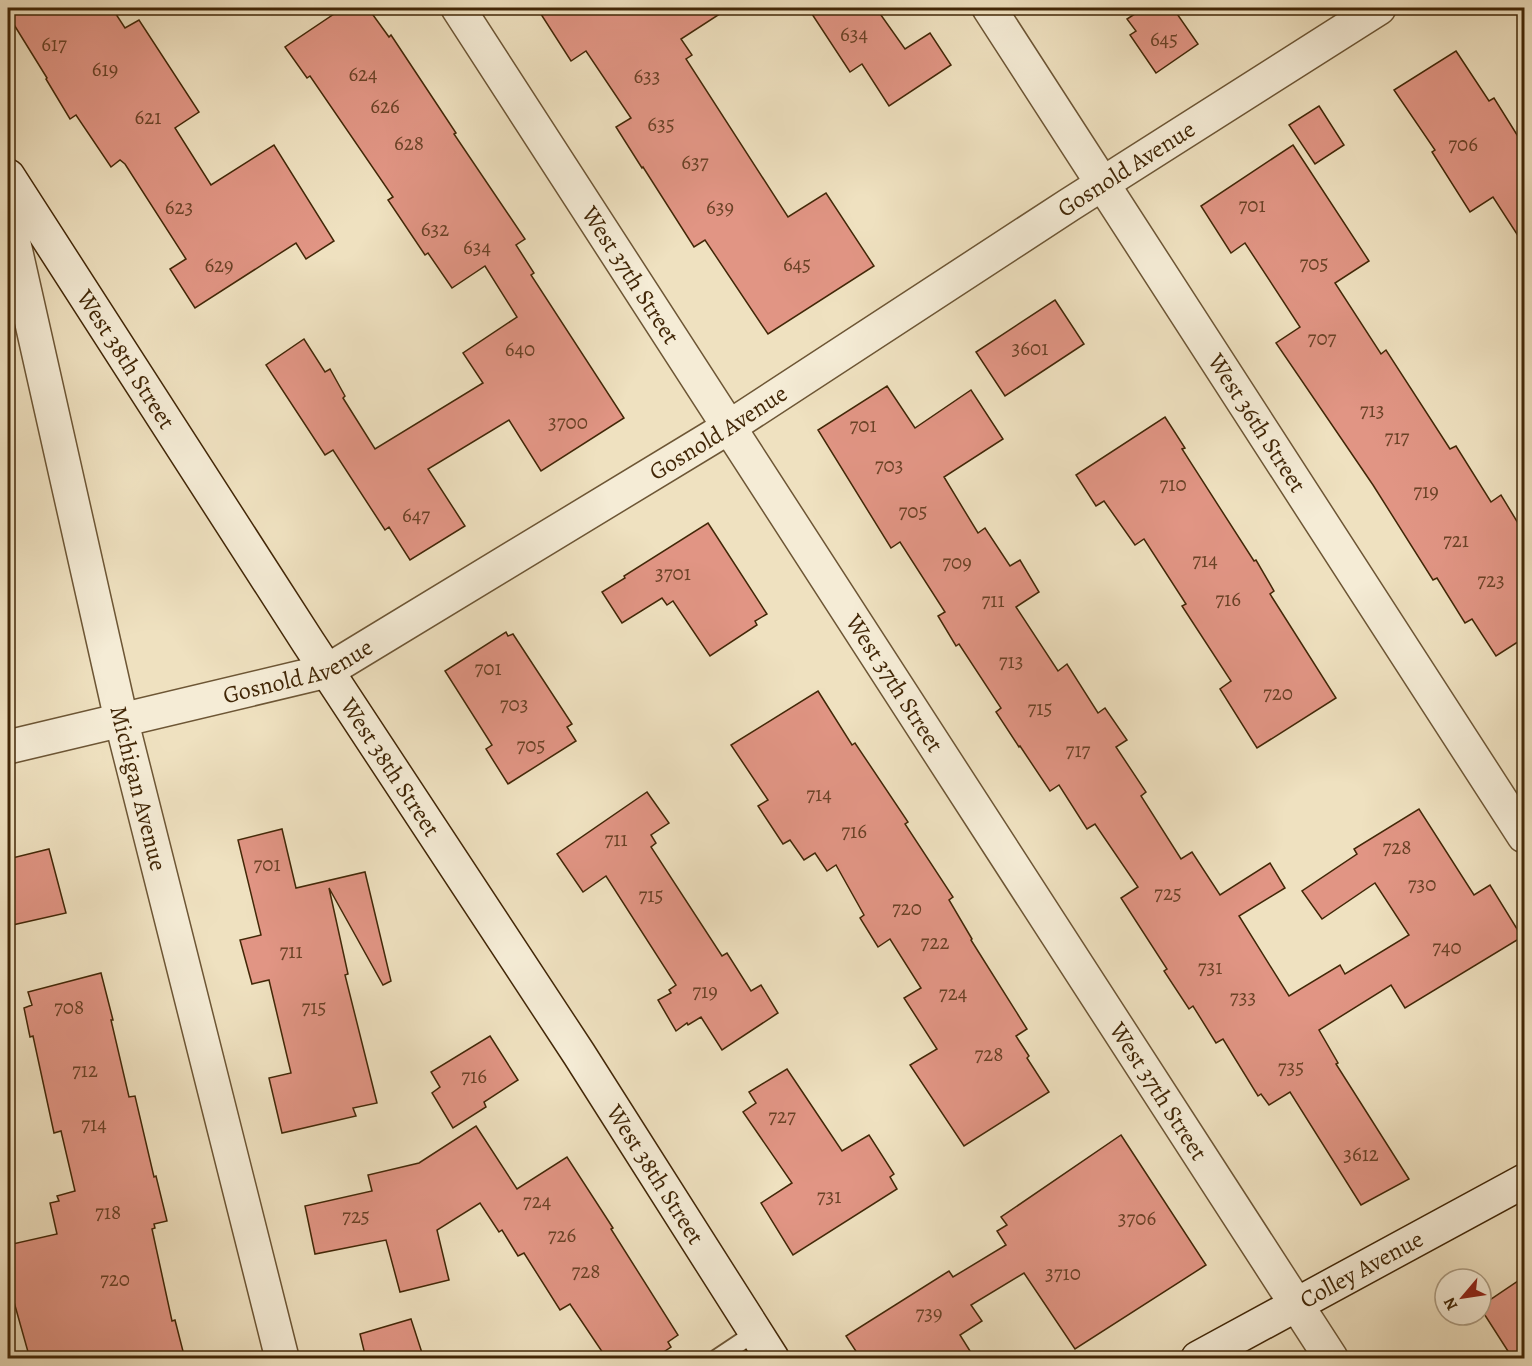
<svg xmlns="http://www.w3.org/2000/svg" width="1532" height="1366" viewBox="0 0 1532 1366" font-family="Alegreya,serif">
	<rect width="100%" height="100%" fill="#efe1c0"/>
	<filter id="stains"><feTurbulence type="fractalNoise" baseFrequency=".00333" numOctaves="4"/><feColorMatrix values="0 0 0 0 .2 0 0 0 0 .09 0 0 0 0 .02 0 0 0 .5 -.17"/></filter>
	<radialGradient id="worn" r=".72"><stop offset=".6" stop-color="#630" stop-opacity="0"/><stop offset="1" stop-color="#630" stop-opacity=".3"/></radialGradient>
	<!-- building -->
	<g fill="#e19584" stroke="#422707" stroke-width="1.5">
		<polygon points="8,8 112,8 125,28 139,20 199,112 175,128 211,185 274,145 334,241 306,259 296,243 195,308 170,269 186,259 125,164 120,160 111,167 76,115 70,119 46,79 47,78 8,15"/>
		<polygon points="343,8 368,8 389,37 391,35 456,133 454,134 525,239 516,245 534,273 531,275 624,418 541,471 509,420 428,469 465,526 410,560 389,527 385,530 333,450 325,455 266,365 304,339 325,372 330,369 345,396 343,398 375,449 483,383 463,353 517,317 485,266 452,288 428,253 425,255 388,200 393,197 310,76 307,78 285,47"/>
		<polygon points="537,8 729,8 681,39 692,55 686,59 788,217 826,193 874,266 768,334 705,240 694,247 643,167 642,168 616,127 631,118 586,51 571,61"/>
		<polygon points="808,8 876,8 905,49 930,33 951,65 889,106 862,64 850,72"/>
		<polygon points="1144,8 1173,8 1198,44 1156,73 1130,35 1136,31 1127,19"/>
		<polygon points="1456,51 1489,101 1494,98 1524,146 1524,245 1493,197 1470,212 1432,152 1435,150 1394,90"/>
		<polygon points="1319,106 1344,145 1315,164 1289,125"/>
		<polygon points="1293,145 1369,261 1335,283 1381,354 1386,350 1450,449 1456,446 1491,502 1501,495 1524,533 1524,638 1496,656 1472,619 1465,623 1437,578 1433,580 1373,485 1276,343 1300,327 1245,243 1231,253 1201,206"/>
		<polygon points="1055,300 1084,344 1005,396 976,352"/>
		<polygon points="887,386 915,428 971,390 1003,439 944,477 978,533 985,528 1010,566 1020,560 1039,592 1016,607 1058,671 1067,664 1098,713 1105,708 1127,740 1116,747 1146,792 1141,796 1181,859 1192,852 1220,895 1270,863 1285,888 1239,916 1289,996 1340,965 1345,974 1409,935 1375,883 1322,919 1302,891 1357,854 1354,849 1419,809 1474,895 1490,885 1522,937 1405,1008 1391,985 1319,1030 1338,1063 1336,1064 1409,1179 1361,1205 1290,1092 1269,1105 1261,1094 1258,1096 1223,1039 1216,1043 1193,1006 1189,1009 1164,971 1167,969 1121,898 1138,887 1095,824 1087,829 1059,785 1050,791 1020,746 1019,747 996,712 1001,708 959,644 956,646 938,616 945,612 900,542 891,548 818,430"/>
		<polygon points="1165,417 1185,448 1182,449 1254,561 1256,560 1274,591 1270,594 1336,698 1257,748 1220,689 1231,681 1182,606 1186,604 1144,539 1135,545 1104,501 1096,506 1076,475"/>
		<polygon points="708,523 767,614 755,621 757,625 710,656 673,601 667,605 662,598 622,623 602,592 625,578 624,576"/>
		<polygon points="506,632 508,636 513,634 572,724 567,727 576,741 508,784 486,749 492,745 445,671"/>
		<polygon points="818,691 852,745 855,743 908,822 905,824 953,897 949,900 972,939 971,940 1027,1029 1016,1036 1029,1056 1027,1058 1049,1092 964,1146 910,1065 937,1049 904,998 921,988 890,939 878,947 860,918 864,915 836,865 827,871 815,853 804,860 790,840 783,844 758,806 768,800 731,745"/>
		<polygon points="647,792 669,823 651,835 656,843 651,847 722,956 727,953 751,991 761,985 778,1013 722,1050 701,1017 688,1025 687,1023 676,1031 658,1000 671,993 669,990 676,985 606,876 583,892 557,854"/>
		<polygon points="282,829 296,888 365,872 391,981 383,985 329,888 348,974 345,975 377,1103 353,1108 356,1116 282,1133 269,1078 291,1073 269,980 252,984 240,940 261,935 238,840"/>
		<polygon points="49,849 66,913 8,926 8,859"/>
		<polygon points="101,973 113,1020 111,1020 129,1097 135,1096 154,1177 156,1176 167,1221 154,1224 155,1228 152,1229 172,1321 175,1320 185,1359 30,1359 14,1302 8,1267 8,1245 57,1234 50,1203 59,1201 57,1196 75,1191 61,1131 54,1133 33,1036 30,1037 24,1008 32,1005 28,992"/>
		<polygon points="490,1036 518,1080 484,1102 486,1107 453,1128 432,1093 440,1087 431,1072"/>
		<polygon points="787,1069 842,1151 869,1135 894,1174 890,1177 897,1189 793,1255 761,1203 792,1183 743,1112 756,1103 749,1092"/>
		<polygon points="476,1126 517,1189 567,1157 613,1228 611,1229 678,1335 668,1342 671,1347 653,1359 607,1359 570,1304 560,1310 524,1253 518,1256 502,1230 499,1232 480,1203 437,1230 449,1280 400,1292 386,1240 315,1254 305,1206 372,1191 368,1175 419,1163"/>
		<polygon points="1121,1135 1206,1265 1075,1349 1024,1273 971,1305 982,1321 960,1335 975,1359 861,1359 846,1336 949,1271 953,1277 1006,1245 997,1231 1007,1225 1001,1217"/>
		<polygon points="1524,1277 1524,1359 1513,1359 1481,1309 1481,1306"/>
		<polygon points="411,1319 424,1359 366,1359 360,1334"/>
	</g>
	<g fill="none" stroke-linecap="round" stroke-linejoin="round">
		<!-- lane casing -->
		<g stroke="#6d5635" stroke-width="20">
			<polyline id="lane" points="717,1358 756,1332"/>
		</g>
		<!-- street casing -->
		<g stroke="#6d5635" stroke-width="36">
			<g id="street">
				<path id="s1" d="M 458,8 L 1331,1358"/>
				<path id="s2" d="M 989,8 L 1524,836"/>
				<path id="s3" d="M 8,217 L 121,719 L 282,1358"/>
				<path id="s4" d="M 8,747 L 327,671 L 729,427 L 1069,205 L 1379,8"/>
			</g>
		</g>
		<!-- secondary casing -->
		<g stroke="#422707" stroke-width="36">
			<g id="secondary">
				<path id="s5" d="M 8,176 L 308,642 L 579,1054 L 772,1358"/>
				<path id="s6" d="M 1198,1358 L 1524,1181"/>
			</g>
		</g>
		<!-- lane -->
		<use href="#lane" stroke="#f5ecd6" stroke-width="16"/>
		<!-- street -->
		<use href="#street" stroke="#f5ecd6" stroke-width="33"/>
		<!-- secondary -->
		<use href="#secondary" stroke="#f5ecd6" stroke-width="33"/>
	</g>
	<g text-anchor="middle" dominant-baseline="central" stroke-width="4.5" stroke-linejoin="round" paint-order="stroke">
		<!-- number labels -->
		<g font-size="21" fill="#6a4226">
			<text x="854" y="34">634</text>
			<text x="1164" y="39">645</text>
			<text x="54" y="44">617</text>
			<text x="105" y="69">619</text>
			<text x="363" y="74">624</text>
			<text x="647" y="76">633</text>
			<text x="385" y="106">626</text>
			<text x="148" y="117">621</text>
			<text x="661" y="124">635</text>
			<text x="409" y="143">628</text>
			<text x="1463" y="144">706</text>
			<text x="695" y="162">637</text>
			<text x="1252" y="205">701</text>
			<text x="179" y="207">623</text>
			<text x="720" y="207">639</text>
			<text x="435" y="229">632</text>
			<text x="477" y="247">634</text>
			<text x="1314" y="263">705</text>
			<text x="797" y="264">645</text>
			<text x="219" y="265">629</text>
			<text x="1322" y="338">707</text>
			<text x="1030" y="348">3601</text>
			<text x="520" y="349">640</text>
			<text x="1372" y="410">713</text>
			<text x="568" y="422">3700</text>
			<text x="863" y="425">701</text>
			<text x="1397" y="437">717</text>
			<text x="889" y="465">703</text>
			<text x="1173" y="484">710</text>
			<text x="1426" y="491">719</text>
			<text x="913" y="511">705</text>
			<text x="416" y="515">647</text>
			<text x="1456" y="540">721</text>
			<text x="1205" y="560">714</text>
			<text x="957" y="562">709</text>
			<text x="673" y="573">3701</text>
			<text x="1491" y="580">723</text>
			<text x="1228" y="599">716</text>
			<text x="993" y="600">711</text>
			<text x="1011" y="661">713</text>
			<text x="488" y="668">701</text>
			<text x="1278" y="693">720</text>
			<text x="514" y="704">703</text>
			<text x="1040" y="708">715</text>
			<text x="531" y="745">705</text>
			<text x="1078" y="750">717</text>
			<text x="819" y="794">714</text>
			<text x="854" y="831">716</text>
			<text x="616" y="839">711</text>
			<text x="1397" y="847">728</text>
			<text x="267" y="864">701</text>
			<text x="1422" y="884">730</text>
			<text x="1168" y="893">725</text>
			<text x="651" y="895">715</text>
			<text x="907" y="908">720</text>
			<text x="935" y="942">722</text>
			<text x="1447" y="947">740</text>
			<text x="291" y="951">711</text>
			<text x="1210" y="967">731</text>
			<text x="705" y="991">719</text>
			<text x="953" y="993">724</text>
			<text x="1243" y="997">733</text>
			<text x="69" y="1007">708</text>
			<text x="314" y="1007">715</text>
			<text x="989" y="1054">728</text>
			<text x="1291" y="1067">735</text>
			<text x="85" y="1070">712</text>
			<text x="474" y="1076">716</text>
			<text x="782" y="1116">727</text>
			<text x="94" y="1124">714</text>
			<text x="1361" y="1154">3612</text>
			<text x="829" y="1196">731</text>
			<text x="537" y="1201">724</text>
			<text x="108" y="1212">718</text>
			<text x="356" y="1216">725</text>
			<text x="1137" y="1218">3706</text>
			<text x="562" y="1235">726</text>
			<text x="586" y="1271">728</text>
			<text x="1063" y="1273">3710</text>
			<text x="115" y="1279">720</text>
			<text x="929" y="1313">739</text>
		</g>
		<!-- street labels -->
		<g font-size="24" fill="#422707" stroke="#f5ecd6">
			<text stroke="none"><textPath href="#s4" startOffset="1272">Gosnold Avenue</textPath></text>
			<text stroke="none"><textPath href="#s1" startOffset="318">West 37th Street</textPath></text>
			<text stroke="none"><textPath href="#s5" startOffset="218">West 38th Street</textPath></text>
			<text stroke="none"><textPath href="#s2" startOffset="494">West 36th Street</textPath></text>
			<text stroke="none"><textPath href="#s4" startOffset="786">Gosnold Avenue</textPath></text>
			<text stroke="none"><textPath href="#s4" startOffset="300">Gosnold Avenue</textPath></text>
			<text stroke="none"><textPath href="#s1" startOffset="804">West 37th Street</textPath></text>
			<text stroke="none"><textPath href="#s5" startOffset="704">West 38th Street</textPath></text>
			<text stroke="none"><textPath href="#s3" startOffset="586">Michigan Avenue</textPath></text>
			<text stroke="none"><textPath href="#s1" startOffset="1290">West 37th Street</textPath></text>
			<text stroke="none"><textPath href="#s5" startOffset="1190">West 38th Street</textPath></text>
			<text stroke="none"><textPath href="#s6" startOffset="186">Colley Avenue</textPath></text>
		</g>
	</g>
	<!-- margin -->
	<rect width="1532" height="1366" fill="none" stroke="#efe1c0" stroke-width="30"/>
	<rect x="9" y="9" width="1514" height="1348" fill="none" stroke="#422707" stroke-width="3"/>
	<rect x="15" y="15" width="1502" height="1336" fill="none" stroke="#422707" stroke-width="1.5"/>
	<!-- north arrow -->
	<g transform="translate(1463 1297) rotate(241)"><circle r="28" fill="#f5ecd6" stroke="#ad9d83" stroke-width="1.5"/>
	<path d="M0-4.5L10 22L0 15L-10 22Z" fill="#8f2418"/>
	<text y="-9" font-size="16" font-weight="bold" text-anchor="middle" fill="#422707">N</text>
	</g>
	<rect width="100%" height="100%" filter="url(#stains)"/>
	<rect width="100%" height="100%" fill="url(#worn)"/>
</svg>
